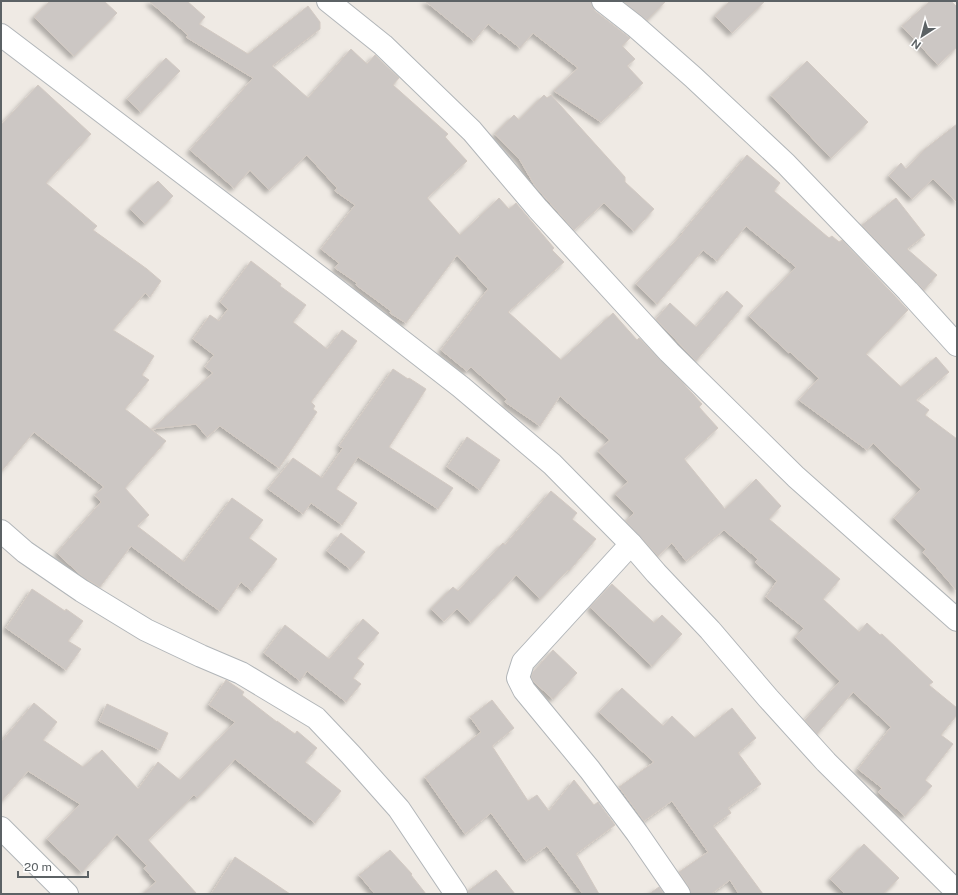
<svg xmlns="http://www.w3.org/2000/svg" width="958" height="895" viewBox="0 0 958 895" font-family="'Public Sans',sans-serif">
	<defs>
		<filter id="shadow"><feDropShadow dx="-3.5" dy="3.5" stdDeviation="2" flood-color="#0004"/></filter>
	</defs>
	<rect width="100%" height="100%" fill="#efeae4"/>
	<!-- building -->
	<g fill="#ccc7c4" stroke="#d3cac3" filter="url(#shadow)">
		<polygon points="50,1 104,1 117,13 74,56 34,17"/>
		<polygon points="149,1 187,1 205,17 199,24 248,54 308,6 320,22 320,29 272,66 308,98 351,49 367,64 375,55 399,78 393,85 448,134 445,137 467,161 427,198 460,235 499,198 509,209 516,203 554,248 552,250 564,262 508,312 561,360 613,313 637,340 639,338 682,382 702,404 699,407 718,428 684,459 725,509 756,479 781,506 769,519 840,579 823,599 859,632 867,623 880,635 882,634 933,682 929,685 957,708 957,715 941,735 953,744 925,780 932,786 905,816 878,792 882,788 858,769 891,727 853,692 817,734 805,720 840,681 795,637 804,628 766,597 777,581 755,562 758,559 724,530 686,561 672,543 658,556 626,521 634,513 615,494 628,482 598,451 610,440 560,396 540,426 505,402 507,399 471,367 467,371 441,350 488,289 457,255 406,323 390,313 391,311 356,285 357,283 335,268 339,263 321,249 355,205 335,191 337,188 307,155 269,190 250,170 234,188 190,150 253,78 186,37 188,35"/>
		<polygon points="425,1 591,1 592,6 595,11 630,38 622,46 635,59 627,66 643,83 601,122 554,91 578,68 533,33 520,48 501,33 500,34 488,24 474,41"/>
		<polygon points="623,1 666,1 647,20"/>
		<polygon points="730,1 765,1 732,33 715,16"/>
		<polygon points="930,1 951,1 957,7 957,47 938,65 902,26"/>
		<polygon points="166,58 180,71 141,112 127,99"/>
		<polygon points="807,61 868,122 831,158 771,95"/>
		<polygon points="38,85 91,134 46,183 97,226 93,230 147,269 161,281 150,297 145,293 113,330 154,356 142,375 149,380 125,409 166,441 125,488 149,515 137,526 184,562 232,498 263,520 249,538 277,559 252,591 241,582 220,611 187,588 131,546 100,587 83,577 57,553 101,502 95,495 104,487 34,432 1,472 1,125"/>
		<polygon points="544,95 547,98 551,95 625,177 625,182 654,209 634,231 604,203 574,230 535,186 520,160 495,134 514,115 519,120"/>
		<polygon points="957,124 957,202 933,179 912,199 889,176 901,163 906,169 925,149"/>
		<polygon points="747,155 780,183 774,191 829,238 832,236 839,242 842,240 908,310 866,354 901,387 936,357 949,372 916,400 929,410 925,415 957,439 957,591 923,552 926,549 894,518 921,489 873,443 867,450 799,400 819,378 790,352 789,353 749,316 796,267 746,226 717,261 703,250 657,304 636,284 683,233 682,233"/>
		<polygon points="158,181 173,196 145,224 130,209"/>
		<polygon points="896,198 925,235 907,249 937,275 924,290 862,225"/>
		<polygon points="251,261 281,284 280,286 306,305 293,322 327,349 342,330 357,341 311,402 315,406 313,409 317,412 279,468 220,426 207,437 196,424 152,429 213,373 205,367 214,355 193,339 210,315 219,321 228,309 220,302"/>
		<polygon points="727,291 743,306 696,361 656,319 670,303 696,327"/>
		<polygon points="393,369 408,379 409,378 426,389 389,447 453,488 438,509 358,457 336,489 357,503 342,525 311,503 303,514 268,489 293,458 322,478 343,448 339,446"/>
		<polygon points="467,437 500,460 480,490 447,467"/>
		<polygon points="551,491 577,513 572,519 596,539 569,571 568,570 540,599 516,575 471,622 457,609 444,621 431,609 453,587 458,591 503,543 505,545"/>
		<polygon points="341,533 365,552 350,569 327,551"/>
		<polygon points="612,584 654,623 662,615 682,634 652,666 590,607"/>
		<polygon points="32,589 65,611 66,609 83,621 68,641 81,649 66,670 6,628"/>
		<polygon points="363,619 379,633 357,658 364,664 353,678 361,684 346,702 307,671 300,681 264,653 285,625 329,659"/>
		<polygon points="553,650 577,673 553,699 533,681 531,677 533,672"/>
		<polygon points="226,680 244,692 242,695 277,722 277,721 295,734 297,731 317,748 305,762 341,791 315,823 235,759 197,798 194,795 148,840 197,894 143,894 156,882 144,868 147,866 117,834 82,872 47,839 80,804 28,771 1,802 1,742 34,703 57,722 43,740 83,767 102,750 138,789 158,762 180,780 235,722 209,705"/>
		<polygon points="622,688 663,726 672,716 695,738 732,708 756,738 738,753 761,784 728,808 731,813 713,826 763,894 739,894 730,880 711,894 691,894 689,887 679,872 708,852 672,801 644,821 619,787 654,762 599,712"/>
		<polygon points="492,700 514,728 492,746 528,801 537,795 549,811 574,780 594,805 598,802 615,825 576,854 599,894 583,894 547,846 526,861 491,813 465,834 425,777 481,732 470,717"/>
		<polygon points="107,704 168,733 160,750 99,721"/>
		<polygon points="864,844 899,878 883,894 845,894 830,879"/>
		<polygon points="390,850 412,874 411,875 426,894 375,894 359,875"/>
		<polygon points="235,857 290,894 211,894"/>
		<polygon points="496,870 515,894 468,894 468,891"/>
		<polygon points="659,887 664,894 649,894"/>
	</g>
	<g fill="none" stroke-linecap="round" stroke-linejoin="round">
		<!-- minor casing -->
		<g stroke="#b2b6b9" stroke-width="24">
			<g id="minor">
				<polyline points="328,1 383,45 472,131 538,209 669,352 796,477 957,620"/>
				<polyline points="603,1 635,26 693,77 786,164 908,291 957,345"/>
				<polyline points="1,35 326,282 461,387 552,464 631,544 656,573 710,630 768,698 826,762 957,892"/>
				<polyline points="1,531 25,552 82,591 146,630 201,656 241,673 316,718 351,755 399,809 456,894"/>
				<polyline points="631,544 523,662 518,678 524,690 590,770 637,833 679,894"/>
				<polyline points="1,828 67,894"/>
			</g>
		</g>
		<!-- minor -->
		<use href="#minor" stroke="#fff" stroke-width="22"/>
	</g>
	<!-- border -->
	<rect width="958" height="895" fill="none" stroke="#5c6265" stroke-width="4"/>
	<!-- north arrow -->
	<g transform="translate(922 36) rotate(216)" stroke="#ffffff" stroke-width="3" paint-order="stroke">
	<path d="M0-3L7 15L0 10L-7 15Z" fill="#5c6265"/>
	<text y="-6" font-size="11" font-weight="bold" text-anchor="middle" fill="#5c6265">N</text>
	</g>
	<!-- scale -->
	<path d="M18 871v6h70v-6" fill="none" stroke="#5c6265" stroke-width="2"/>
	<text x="24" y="871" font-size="12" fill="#5c6265" stroke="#ffffff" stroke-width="3" paint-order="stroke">20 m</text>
</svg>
